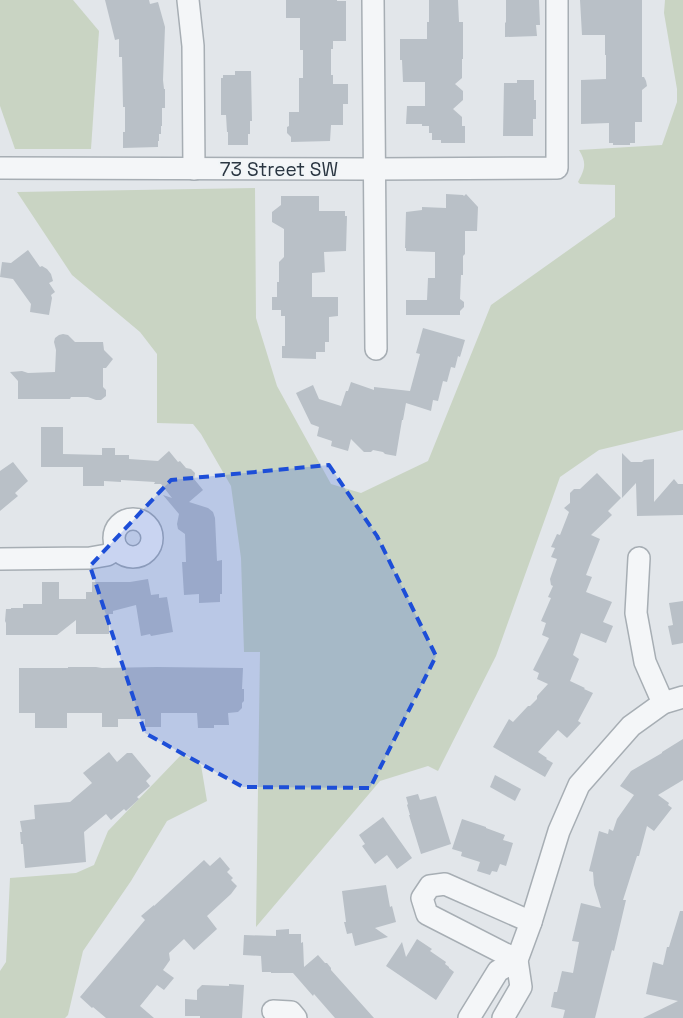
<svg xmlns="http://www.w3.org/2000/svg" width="683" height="1018" viewBox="0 0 683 1018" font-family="'Space Grotesk',sans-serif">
	<rect width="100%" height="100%" fill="#e2e6ea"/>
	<!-- green -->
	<g fill="#c9d4c3">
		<polygon points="0,0 73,0 99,31 91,149 15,149 0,106"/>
		<path d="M 665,0 L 683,0 L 683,430 L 599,450 L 560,477 L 496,656 L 438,771 L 428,766 L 380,781 L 256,927 L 260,652 L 244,652 L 241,558 L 231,486 L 201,434 L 193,424 L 157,423 L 157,354 L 140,332 L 72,275 L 17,192 L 255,188 L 256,318 L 277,386 L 331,484 L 361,493 L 428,461 L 491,305 L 615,217 L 615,185 L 580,184 L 578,182 C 585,169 587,163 579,150 L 662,145 L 677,102 L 677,89 L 664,13 Z"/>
		<polygon points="182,754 201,765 207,801 167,821 131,881 83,951 68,1015 65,1018 0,1018 0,971 6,962 10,878 76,873 94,865 108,831"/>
	</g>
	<!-- building -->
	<g fill="#b9c0c7">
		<polygon points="105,0 149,0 150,4 158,2 165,27 163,80 164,89 165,89 165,108 162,108 162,126 161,126 161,134 159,134 159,141 158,141 158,147 123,148 123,132 125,132 125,107 123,107 122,57 119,57 119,39 115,40"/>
		<polygon points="286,0 337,0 337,1 346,1 346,41 333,41 333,49 331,49 331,75 333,75 333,84 348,84 348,104 343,104 343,125 331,125 330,141 291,142 291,137 287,133 287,127 289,126 289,112 299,112 299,78 303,78 303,50 300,50 300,18 286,18"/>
		<polygon points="429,0 458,0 459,22 463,22 463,59 462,59 462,78 455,84 463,91 463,100 453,109 462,117 462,126 465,126 465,143 441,143 441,140 432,140 432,133 429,133 429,126 422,126 422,124 406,124 407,106 425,106 425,82 403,82 402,60 400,60 400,39 427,39 427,22 429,22"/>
		<polygon points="506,0 539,0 540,25 536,25 537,36 505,37 505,23 506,22"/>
		<polygon points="580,0 642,0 642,77 644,77 646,81 647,86 642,90 642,122 635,122 635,143 630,143 630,145 613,145 613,143 609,143 609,123 581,124 581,80 606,79 606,55 605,55 605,35 582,35"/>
		<polygon points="235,71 251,71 252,121 250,121 250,134 248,134 248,145 228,145 228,132 227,132 226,115 221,115 221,78 223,78 223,75 235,75"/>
		<polygon points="517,80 534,80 534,100 536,100 536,119 533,119 533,136 503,136 504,83 517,83"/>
		<polygon points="446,194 463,195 464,196 466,194 478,207 477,231 465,231 465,254 463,256 463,275 461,275 460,299 464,302 464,307 460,311 460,315 406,315 406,300 427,300 428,278 435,278 435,252 406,251 406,248 405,248 406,212 422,210 422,207 446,208"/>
		<polygon points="281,196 319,196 319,211 345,211 345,216 347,216 346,251 324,252 325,272 312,273 312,297 338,297 338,316 329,317 329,342 325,342 325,352 316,352 316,359 282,358 282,346 285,346 285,316 281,316 281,310 272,310 272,297 277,297 277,282 279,282 279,262 284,257 284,229 272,222 272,212 281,205"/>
		<polygon points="28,250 40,267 42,266 47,269 51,274 53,281 49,283 55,292 51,295 52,298 49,315 30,312 31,304 13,279 0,277 2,262 11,263"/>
		<polygon points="423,328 465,340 460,357 458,356 455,368 451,367 447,382 443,381 438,401 433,400 431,411 406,403 403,420 402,420 396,456 385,454 383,452 373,450 371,452 364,452 351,439 348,451 331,446 332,441 317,436 319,427 311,424 296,393 313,385 319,399 341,406 346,391 348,391 351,382 374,390 374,387 410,391 420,354 416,353"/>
		<polygon points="63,334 68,335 75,342 103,342 104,350 113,359 106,368 103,368 103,387 106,390 106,396 101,400 96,400 88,397 71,397 70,399 18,399 18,381 10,372 22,371 28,373 55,372 56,350 54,342 55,338 59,335"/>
		<polygon points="41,427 63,427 63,454 102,455 102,448 115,448 115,455 129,455 129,459 158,461 169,451 178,462 180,461 186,468 191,469 195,473 194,479 203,490 189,502 208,508 213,512 215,518 217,561 222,560 222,594 220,594 220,602 199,603 199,594 184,595 182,562 186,562 185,534 178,529 177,524 179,514 163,495 172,498 161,484 154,484 155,482 121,480 121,482 104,481 104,486 83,486 83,467 41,467"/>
		<polygon points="622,453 631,462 642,462 644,460 654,459 654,502 674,479 678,484 683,484 683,515 637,516 636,483 622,498"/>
		<polygon points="13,462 28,481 15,493 18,496 0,511 0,471"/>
		<polygon points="597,473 621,498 608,511 612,515 591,535 600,539 586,575 592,577 586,592 612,602 603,622 613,626 606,643 581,633 573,655 579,659 570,681 585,688 584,689 593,693 578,721 581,723 569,736 567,738 558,730 538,752 547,758 546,759 553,763 545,777 493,747 509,719 513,722 528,706 530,706 537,699 537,696 548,684 537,679 539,673 533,670 549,638 542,635 546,623 541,621 551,598 548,597 553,586 551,585 550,579 557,559 551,557 555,548 551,547 557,534 560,535 569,512 564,508 570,503 570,493 574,489 580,489"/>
		<polygon points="148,579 151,595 159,594 159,598 167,597 173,632 151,636 150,634 141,636 136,605 113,611 113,614 109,614 109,634 76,634 76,620 57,635 6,635 6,623 5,621 6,609 11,609 11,608 23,608 23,604 42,604 42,582 59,582 59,599 86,599 86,592 92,592 92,582 130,582"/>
		<polygon points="683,601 683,643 672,645 668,626 673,625 669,603"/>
		<polygon points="68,667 96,667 102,668 157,667 243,668 242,689 244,689 244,701 242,703 242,708 238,712 228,713 229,725 214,725 214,728 198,728 197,713 161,713 161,727 145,727 145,719 118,719 118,727 102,727 102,713 67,713 67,728 35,728 35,713 19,713 19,668 68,668"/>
		<polygon points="683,739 683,780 658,795 669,803 668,805 672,808 654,831 647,826 639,856 637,856 623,900 626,900 614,951 612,950 595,1018 563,1018 565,1010 551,1007 554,992 557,992 562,971 573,973 579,942 572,941 581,903 601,908 594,885 593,872 589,871 599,831 608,834 609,829 613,831 617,819 634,795 620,786 631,771 662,753 662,752"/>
		<polygon points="109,752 117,762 127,753 132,753 151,776 146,781 150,786 137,797 139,799 126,811 124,809 111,820 106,814 84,832 86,862 25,868 23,844 21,844 20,832 22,832 20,821 35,819 34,805 70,802 92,783 83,773"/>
		<polygon points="495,775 521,789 515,801 490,787"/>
		<polygon points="418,794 420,800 436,796 451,844 421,854 409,815 410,815 407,805 408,804 406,797"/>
		<polygon points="383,817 412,858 397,869 387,855 375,864 362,846 365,844 359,835"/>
		<polygon points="462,819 486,827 486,828 505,835 503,840 513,843 506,866 500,864 497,872 492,871 490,875 477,871 480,862 461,856 462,852 452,849"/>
		<polygon points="220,857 230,869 227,872 233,878 231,880 237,886 231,894 207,916 217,929 194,950 184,939 169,953 170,960 163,970 174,978 164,990 157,985 140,1006 154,1018 106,1018 93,1007 92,1008 80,997 145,920 141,916 154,905 154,906 204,860 210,866"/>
		<polygon points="386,885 390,907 392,906 396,922 375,928 388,937 355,946 352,933 347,934 344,922 346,922 342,891"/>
		<polygon points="680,911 683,911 683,1018 643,1018 678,1001 646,994 653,962 663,965 667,947 669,947"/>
		<polygon points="289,929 289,934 301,934 301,943 303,942 304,967 318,955 325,963 327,963 331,968 331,970 374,1018 335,1018 314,994 313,996 293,973 271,973 271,972 262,972 261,956 243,955 244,935 276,936 276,930"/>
		<polygon points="417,939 432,949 430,951 446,962 445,964 449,967 449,968 454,972 436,1000 386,966 402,942 406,957"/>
		<polygon points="229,984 244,985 242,1018 200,1018 200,1016 185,1016 185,999 197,1000 197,990 202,985 229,986"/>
	</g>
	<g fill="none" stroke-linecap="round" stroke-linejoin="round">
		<!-- minor casing -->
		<g stroke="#a7aeb4" stroke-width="24">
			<g id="minor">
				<polyline points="188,0 193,46 194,169"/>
				<polyline points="373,0 376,349"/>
				<polyline points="0,168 374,169 557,168 557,0"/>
				<circle cx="133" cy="538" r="19"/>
				<polyline points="639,558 636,613 645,662 663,703"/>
				<polyline points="0,559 90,558 107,555 117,549"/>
				<polyline points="517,960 427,914 422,898 430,886 445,884 531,922"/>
				<polyline points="273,1011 291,1012 296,1018"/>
				<polyline points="469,1018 498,971 517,960"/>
				<polyline points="503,1018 521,987 517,960 531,922 559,831 579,785 631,726 663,703 683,697"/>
			</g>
		</g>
		<!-- minor -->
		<use href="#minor" stroke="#f4f6f8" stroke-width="21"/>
	</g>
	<!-- marked area -->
	<path fill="#1d4ed8" fill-opacity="0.2" stroke="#1d4ed8" stroke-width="4" stroke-dasharray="10 6" stroke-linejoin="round" d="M 329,465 L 377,536 L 436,656 L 370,788 L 243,787 L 145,733 L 90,566 L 171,480 Z"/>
	<g text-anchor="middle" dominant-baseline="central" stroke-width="4.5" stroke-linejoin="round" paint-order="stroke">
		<!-- street labels -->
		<g font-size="19" fill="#2a3642" stroke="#f1f5f7">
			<text x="279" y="169">73 Street SW</text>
		</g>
	</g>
</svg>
